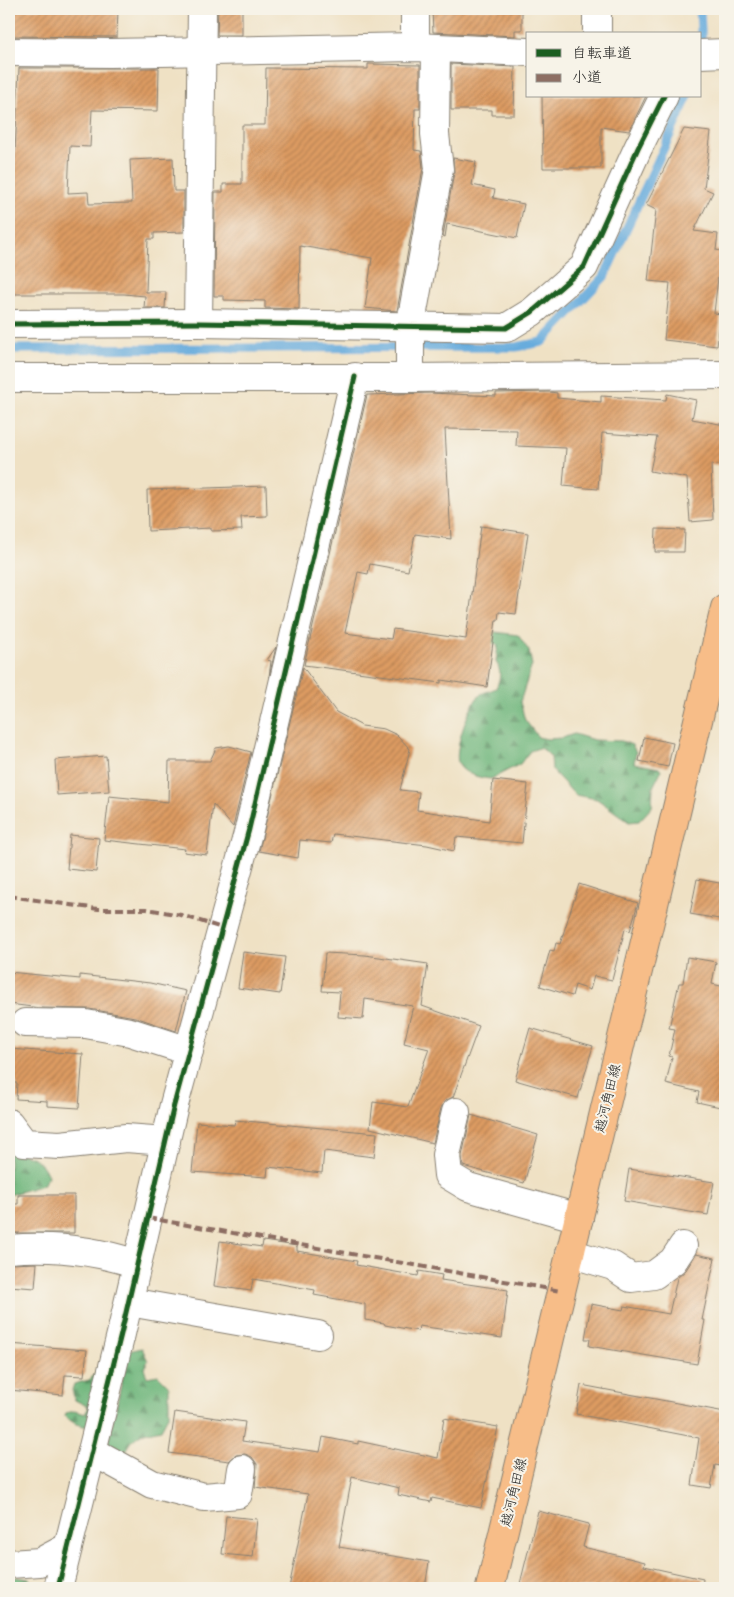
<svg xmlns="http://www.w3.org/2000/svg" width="734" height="1597" viewBox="0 0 734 1597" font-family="Delius,'Klee One',sans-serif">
	<defs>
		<pattern id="forest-firs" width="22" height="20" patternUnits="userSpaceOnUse" patternTransform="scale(1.25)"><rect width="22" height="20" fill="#6eb67b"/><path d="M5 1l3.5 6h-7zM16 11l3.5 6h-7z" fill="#5a9364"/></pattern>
		<pattern id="building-hatch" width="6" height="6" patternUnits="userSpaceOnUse" patternTransform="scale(1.25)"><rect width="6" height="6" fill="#dd9b62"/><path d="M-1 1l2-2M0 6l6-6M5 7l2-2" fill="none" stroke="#b27e50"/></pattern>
	</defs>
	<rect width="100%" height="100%" fill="#f7f3e8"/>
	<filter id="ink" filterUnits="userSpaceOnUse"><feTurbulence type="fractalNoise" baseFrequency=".02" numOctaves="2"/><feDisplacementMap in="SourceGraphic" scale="10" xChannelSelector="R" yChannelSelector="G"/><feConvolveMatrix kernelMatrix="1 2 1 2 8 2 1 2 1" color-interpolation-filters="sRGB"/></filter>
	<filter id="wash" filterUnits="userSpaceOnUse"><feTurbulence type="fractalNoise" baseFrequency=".0096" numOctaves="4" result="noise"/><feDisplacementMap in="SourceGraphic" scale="20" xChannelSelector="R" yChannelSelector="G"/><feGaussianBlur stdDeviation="1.12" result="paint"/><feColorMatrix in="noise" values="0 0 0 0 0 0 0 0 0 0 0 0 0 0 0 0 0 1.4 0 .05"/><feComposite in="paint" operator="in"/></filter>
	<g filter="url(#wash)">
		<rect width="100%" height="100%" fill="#efe1c4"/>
		<!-- forest -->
		<g fill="url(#forest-firs)" stroke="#45694c">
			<path d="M 487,631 L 518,635 L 529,651 L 532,665 L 520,702 L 525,720 L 538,737 L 547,739 L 562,738 L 574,734 L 594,740 L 622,741 L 632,745 L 636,752 L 634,763 L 659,768 L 661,771 L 653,787 L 652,807 L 639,821 L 629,822 L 597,799 L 575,795 L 552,770 L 551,757 L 544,750 L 539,748 L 530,751 L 520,764 L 491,779 C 481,778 465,775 459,765 C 452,753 469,706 479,696 C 482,692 491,691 496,688 C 500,679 502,671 496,662 L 498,645 L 485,643 Z"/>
			<path d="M 9,1137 L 12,1150 C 31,1158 39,1155 48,1176 L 43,1185 L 9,1195 Z"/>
			<path d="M 142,1348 L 148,1361 L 144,1368 L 147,1377 L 158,1375 L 169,1386 L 169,1414 L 161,1429 C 139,1434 135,1433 124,1455 L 107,1447 L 129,1351 Z"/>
			<polygon points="101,1368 88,1427 76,1424 65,1417 66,1413 74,1411 85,1414 89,1407 75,1400 72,1390 74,1384 89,1380"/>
			<polygon points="9,1576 30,1579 38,1588 9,1588"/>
		</g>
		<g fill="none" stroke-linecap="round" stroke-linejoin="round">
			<!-- stream -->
			<g stroke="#68acdd" stroke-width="9">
				<polyline points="700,9 702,52"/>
				<polyline points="9,349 516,347 542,342 604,277 688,96"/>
			</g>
		</g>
		<g id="blocks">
			<!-- building -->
			<g fill="url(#building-hatch)">
				<polygon points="9,9 118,9 117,37 9,36"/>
				<polygon points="218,9 242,9 242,35 217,35"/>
				<polygon points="432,9 522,9 522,30 515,30 515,36 433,32"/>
				<polygon points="368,64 420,65 420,109 415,109 414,150 421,151 423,168 397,311 365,308 372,258 300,246 299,309 265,308 265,301 224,300 224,296 214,296 215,192 223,192 223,184 242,184 242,125 265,125 266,68 368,69"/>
				<polygon points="451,64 515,67 514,115 492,115 492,110 451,110"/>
				<polygon points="19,68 159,68 158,111 92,110 90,147 70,146 68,193 88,192 89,204 132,203 130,160 173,158 174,191 184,191 184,232 154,233 154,239 148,239 146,292 166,292 165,308 144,308 145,296 124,294 9,294 9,194 13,194"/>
				<polygon points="542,96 646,96 629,131 601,127 601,168 543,168"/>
				<polygon points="684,129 711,132 704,188 713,192 694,231 718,234 716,250 721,251 714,313 721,314 717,346 664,340 670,283 648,281 656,210 646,205"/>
				<polygon points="453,158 476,162 472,185 495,190 493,198 524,204 517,238 447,224 445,237 443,236 454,172"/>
				<polygon points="550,392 557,393 557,398 601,402 601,396 666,400 667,394 696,400 692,419 725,425 725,466 711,464 713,520 690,522 687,478 650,471 657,437 602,433 598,489 563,486 566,448 516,446 517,430 445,429 451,539 415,534 408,571 370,564 368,574 358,572 345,633 391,639 393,629 466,639 481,526 528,533 516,614 499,612 498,620 496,620 487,687 441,680 441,683 304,665 367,395 430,393 496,396 496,393"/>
				<polygon points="266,486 267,516 241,517 242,530 211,531 211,528 148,531 147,490"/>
				<polygon points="656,529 685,530 684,552 655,552"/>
				<polygon points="276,647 269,677 271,661 267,660"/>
				<polygon points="303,667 336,712 362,726 384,729 397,735 410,749 400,790 419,792 417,810 489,821 493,780 528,784 522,843 456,837 454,851 427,845 333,834 331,843 300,840 298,858 259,851"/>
				<polygon points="644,737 673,743 668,767 639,761"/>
				<polygon points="229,746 251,752 233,827 213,804 207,855 184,852 185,849 104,840 109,796 168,802 169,761 210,761 216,748"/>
				<polygon points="106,756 109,791 57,795 55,760"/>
				<polygon points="70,835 99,838 96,872 67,869"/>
				<polygon points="697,879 725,884 725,920 690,914"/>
				<polygon points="579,884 638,903 630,931 625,929 612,980 594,976 590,990 575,985 572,996 540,986 550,950 554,951 556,943 560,944"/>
				<polygon points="243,952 285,957 280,994 238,988"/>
				<polygon points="325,953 365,955 428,964 422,1006 479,1026 453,1097 445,1101 441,1108 433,1143 370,1128 373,1102 408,1107 429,1049 404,1043 413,1006 365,999 363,1019 338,1017 340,992 322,991"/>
				<polygon points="687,957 716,962 712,984 725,987 725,1108 697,1102 699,1092 666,1084 672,1057 669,1056 675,1029 669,1028 679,983 683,983"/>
				<polygon points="9,972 80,979 80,975 150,983 186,991 176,1031 135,1017 89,1009 40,1008 9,1004"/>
				<polygon points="530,1028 593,1046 578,1098 515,1080"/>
				<polygon points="9,1049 83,1054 79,1108 47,1106 47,1101 16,1099 17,1083 9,1083"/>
				<polygon points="471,1115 538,1135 524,1183 463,1166 462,1156"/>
				<polygon points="235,1120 377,1133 374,1157 324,1151 322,1173 268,1167 267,1177 192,1172 197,1122 234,1125"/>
				<polygon points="629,1169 714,1182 708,1215 624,1201"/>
				<polygon points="18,1195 74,1195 74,1233 9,1233 9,1204 18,1204"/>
				<polygon points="220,1241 262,1247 263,1241 297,1246 297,1251 357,1261 356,1265 418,1276 419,1271 442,1275 441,1280 508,1290 502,1338 419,1326 418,1331 385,1325 384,1323 365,1320 365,1304 314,1295 315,1290 253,1279 251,1291 214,1286"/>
				<polygon points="696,1254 715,1258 702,1320 705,1320 697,1364 589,1346 590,1339 585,1339 591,1304 623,1310 624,1306 669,1314 677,1278 686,1270"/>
				<polygon points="37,1263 35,1288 9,1286 9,1264"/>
				<polygon points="9,1344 87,1350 84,1376 65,1375 63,1395 9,1390"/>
				<polygon points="581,1385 725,1412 719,1444 725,1445 721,1466 715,1465 711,1488 692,1485 699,1438 576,1414"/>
				<polygon points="175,1412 245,1422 242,1441 320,1452 323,1437 358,1444 358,1441 438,1458 444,1418 498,1427 481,1508 432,1498 431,1502 398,1495 399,1488 352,1477 339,1547 429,1562 425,1588 289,1588 308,1494 255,1487 257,1464 252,1457 245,1454 236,1455 229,1461 169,1453"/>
				<polygon points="538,1511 589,1524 583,1547 645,1562 644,1566 703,1579 702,1588 519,1588"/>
				<polygon points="226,1516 257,1519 253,1557 222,1554"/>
			</g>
		</g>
	</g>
	<g filter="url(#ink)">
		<use href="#blocks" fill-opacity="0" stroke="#867e70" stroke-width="1"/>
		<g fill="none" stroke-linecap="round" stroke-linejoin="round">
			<!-- minor casing -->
			<g stroke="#867e70" stroke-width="30">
				<g id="minor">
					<polyline points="597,34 597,9"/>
					<polyline points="415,47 415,9"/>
					<polyline points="9,52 111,53 415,47 528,52"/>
					<polyline points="700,54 725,53"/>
					<polyline points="198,323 202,9"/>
					<polyline points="9,324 198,323 506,328 532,312 584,267 638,148 664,96"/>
					<polyline points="9,378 410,378 725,375"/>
					<polyline points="410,378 410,328 439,169 435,134 436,48"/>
					<polyline points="25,1023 86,1024 130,1032 189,1051"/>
					<polyline points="456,1112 446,1155 448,1175 468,1187 579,1218"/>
					<polyline points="9,1123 24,1143 60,1145 126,1138 166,1141"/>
					<path d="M 9,1249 C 53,1245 95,1250 137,1264"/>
					<polyline points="570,1253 613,1266 631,1278 654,1275 673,1261 683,1246"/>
					<polyline points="129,1302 318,1335"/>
					<polyline points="92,1451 152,1484 204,1497 238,1494 242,1469"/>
					<polyline points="9,1564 40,1562 68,1547"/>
					<polyline points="58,1588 121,1334 174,1105 249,829 355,377"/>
				</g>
			</g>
			<!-- major casing -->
			<g stroke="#867e70" stroke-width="30">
				<polyline id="major" points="490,1588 725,608"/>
			</g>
			<!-- minor -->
			<use href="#minor" stroke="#fff" stroke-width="28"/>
			<!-- major -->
			<use href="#major" stroke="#f7bd88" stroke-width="28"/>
			<!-- quiet -->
			<g stroke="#8d6e63" stroke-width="4" stroke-dasharray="8 4" stroke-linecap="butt">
				<polyline points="9,896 98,909 147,909 181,915 222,928"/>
				<polyline points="148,1218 561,1291"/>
			</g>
			<!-- cycleway casing -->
			<g stroke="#f7f3e8" stroke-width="8">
				<g id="cycleway">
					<polyline points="9,324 198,323 506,328 532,312 584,267 638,148 664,96"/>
					<polyline points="58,1588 121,1334 174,1105 249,829 355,377"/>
				</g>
			</g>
			<!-- cycleway -->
			<use href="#cycleway" stroke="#1b5e20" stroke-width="5"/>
		</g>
	</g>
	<g text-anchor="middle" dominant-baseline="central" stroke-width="4" stroke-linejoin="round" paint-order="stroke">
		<!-- street labels -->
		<g font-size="14" fill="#1c1c1c" stroke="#f7f3e8">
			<text transform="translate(607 1098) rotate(-76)">越河角田線</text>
			<text transform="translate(513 1492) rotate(-76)">越河角田線</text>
		</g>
	</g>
	<!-- margin -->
	<rect width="734" height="1597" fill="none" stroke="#f7f3e8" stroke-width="30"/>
	<!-- legend -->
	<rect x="526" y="32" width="175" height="65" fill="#f7f3e8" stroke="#9f9d96"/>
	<rect x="536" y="49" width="25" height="8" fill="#1b5e20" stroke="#9f9d96"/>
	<text x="572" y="58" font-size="15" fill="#1c1c1c">自転車道</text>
	<rect x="536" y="74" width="25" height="8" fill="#8d6e63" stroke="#9f9d96"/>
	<text x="572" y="82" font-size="15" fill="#1c1c1c">小道</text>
</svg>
